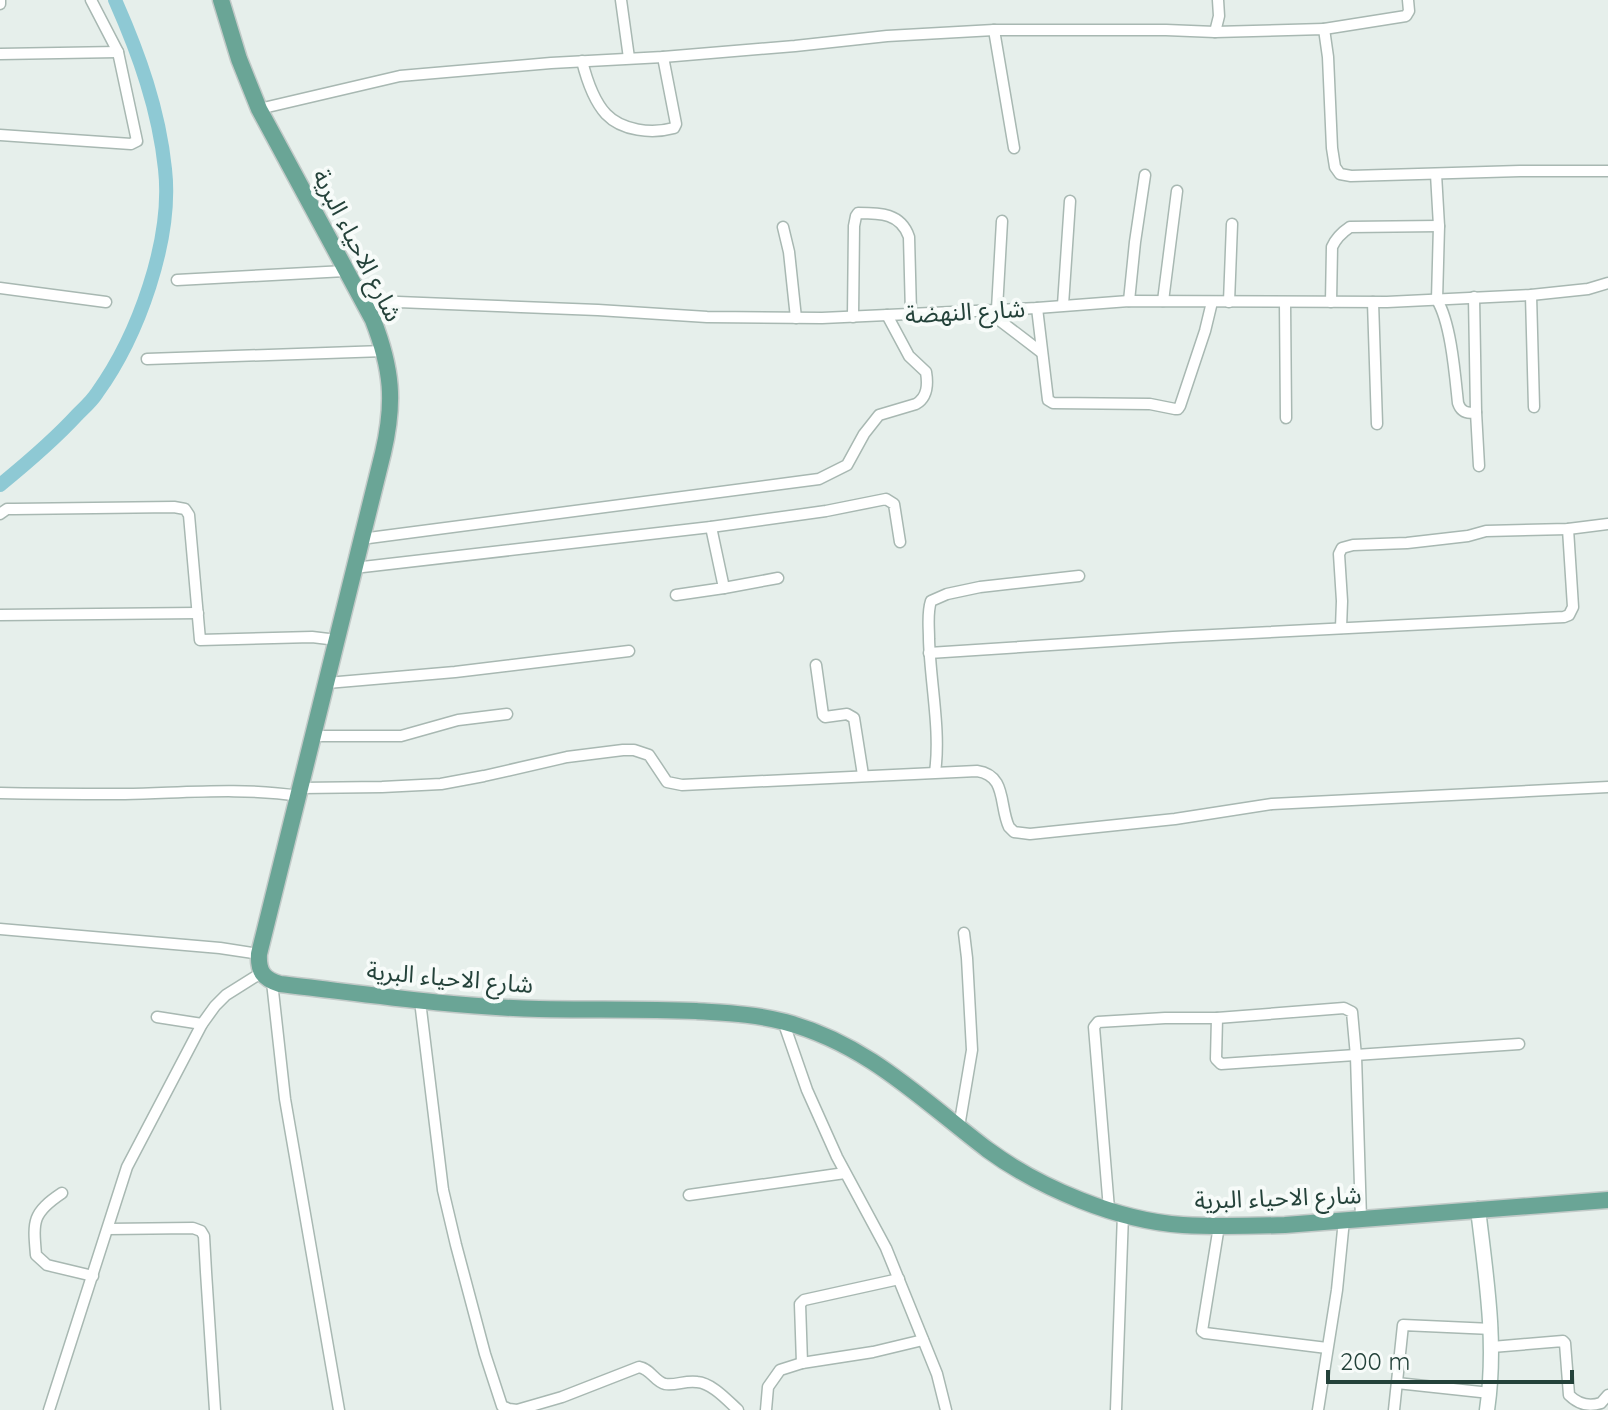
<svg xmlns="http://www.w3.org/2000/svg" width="1608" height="1410" viewBox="0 0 1608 1410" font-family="Quicksand,'Noto Sans Arabic',sans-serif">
	<rect width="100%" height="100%" fill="#e6efeb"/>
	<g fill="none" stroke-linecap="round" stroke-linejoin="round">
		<!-- river -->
		<path stroke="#8ec9d4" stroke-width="14" d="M 0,485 C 27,463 53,441 77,415 C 84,408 92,401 97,393 C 138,336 173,240 165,169 C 159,110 139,54 115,0"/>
		<!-- minor casing -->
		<g stroke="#a8b8b2" stroke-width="13">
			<g id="minor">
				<polyline points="621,0 629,58"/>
				<polyline points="0,4 0,0"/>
				<polyline points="1324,29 1406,16 1409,11 1408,0"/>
				<polyline points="994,30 1014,148"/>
				<polyline points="1215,32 1219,16 1218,0"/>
				<polyline points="0,54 118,52"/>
				<path d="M 582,61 C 586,77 594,101 606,114 C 622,131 652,134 674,128 L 676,124 L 663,57"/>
				<polyline points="259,109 400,76 551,63 663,57 795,46 887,36 994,30 1166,30 1215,32 1324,29 1328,57 1332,148 1335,167 1340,174 1351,176 1520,171 1608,171"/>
				<polyline points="0,135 131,144 137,141 118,52 91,0"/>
				<path d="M 1436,174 L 1439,226 L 1437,300 C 1451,323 1455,375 1458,403 C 1461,412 1467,414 1476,412 L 1474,297"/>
				<polyline points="783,227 789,252 796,318"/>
				<polyline points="177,280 345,271"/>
				<polyline points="0,288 106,302"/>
				<polyline points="1531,295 1534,407"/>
				<polyline points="1129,301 1135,242 1145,175"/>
				<polyline points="1163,301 1177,191"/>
				<polyline points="1229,302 1232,224"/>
				<path d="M 1331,302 L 1332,247 C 1336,238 1341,233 1350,227 L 1439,226"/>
				<polyline points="1373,302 1377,424"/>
				<polyline points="1285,303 1286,418"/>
				<polyline points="1063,305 1070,201"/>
				<polyline points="365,307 398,302 598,310 707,317 822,318 1037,308 1129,301 1387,302 1531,295 1588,289 1608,283"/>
				<polyline points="1037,308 1048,400 1053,403 1150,404 1175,409 1178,409 1180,406 1205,331 1212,302"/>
				<polyline points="997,309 1002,221"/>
				<polyline points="986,310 1041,352"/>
				<path d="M 853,317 L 854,226 L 856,216 L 858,213 C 880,213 901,213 909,237 L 911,313"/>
				<polyline points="147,359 384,351"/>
				<polyline points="1476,412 1479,466"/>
				<polyline points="0,514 7,509 14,509 174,507 185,509 189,515 200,640 312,637 337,640"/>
				<path d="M 361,539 L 819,479 L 847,465 L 864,434 L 879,415 L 916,404 C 928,397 928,384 926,372 L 909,356 L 887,315"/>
				<polyline points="354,568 711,527 826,511 886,499 894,504 900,542"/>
				<polyline points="724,588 778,578"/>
				<polyline points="676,595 724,588 711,527"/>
				<polyline points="0,615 198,613"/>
				<polyline points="1341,628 1342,601 1339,554 1342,548 1353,545 1407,543 1468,536 1486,531 1568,529 1608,524"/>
				<polyline points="929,653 1173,637 1564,617 1569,615 1573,607 1568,529"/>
				<polyline points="816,665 823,715 825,717 847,714 854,718 863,775"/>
				<polyline points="327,683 455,672 629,651"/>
				<polyline points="314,736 401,736 458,720 507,714"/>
				<path d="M 935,772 C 941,731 930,681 929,639 C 929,626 927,613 931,601 L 947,594 L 980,587 L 1079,576"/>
				<path d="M 301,788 L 382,787 L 441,784 L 484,776 L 567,757 L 623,750 L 634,750 L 649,755 L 667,782 L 682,785 L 977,771 C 1007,775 999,806 1009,827 L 1014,832 L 1030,834 L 1175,819 L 1272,804 L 1608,787"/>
				<path d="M 0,793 C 41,794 83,794 125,794 C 183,793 241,787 299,796"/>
				<polyline points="0,929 220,948 259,954"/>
				<polyline points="272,982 285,1099 339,1410"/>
				<path d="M 420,1001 L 443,1190 L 456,1245 L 485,1354 L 502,1406 L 509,1409 L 517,1410 L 562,1397 L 639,1367 C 651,1369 654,1381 665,1384 C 675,1386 686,1380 697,1382 C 712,1383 727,1400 738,1410"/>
				<polyline points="157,1017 202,1024"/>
				<polyline points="1217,1018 1216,1059 1221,1064 1519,1044"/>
				<polyline points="783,1021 807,1090 837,1157 886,1248 937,1374 946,1410"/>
				<polyline points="959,1127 972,1050 967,958 964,933"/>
				<path d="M 62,1193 C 32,1213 33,1221 36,1255 L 47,1265 L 93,1276"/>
				<polyline points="689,1195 845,1173"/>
				<polyline points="1109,1209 1094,1027 1098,1022 1165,1018 1217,1018 1344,1008 1352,1012 1356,1056 1361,1219"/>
				<polyline points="1219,1226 1202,1331 1205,1333 1327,1348"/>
				<polyline points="108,1229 193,1228 201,1231 204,1236 206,1272 215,1410"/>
				<path d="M 1492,1347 L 1563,1341 L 1565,1343 L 1569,1395 C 1578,1404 1589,1407 1601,1403 L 1608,1395"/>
				<polyline points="802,1363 800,1304 804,1300 899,1279"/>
				<polyline points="1397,1383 1490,1393"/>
				<polyline points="49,1410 127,1167 202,1024 215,1006 226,995 261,973"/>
				<polyline points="766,1410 768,1387 780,1370 802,1363 873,1352 923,1340"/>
				<polyline points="1116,1410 1123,1214"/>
				<polyline points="1318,1410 1337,1290 1344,1220"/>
				<polyline points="1394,1410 1403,1325 1492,1329"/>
			</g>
		</g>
		<!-- secondary casing -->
		<g stroke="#a4bbb3" stroke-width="17">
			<path id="secondary" d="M 1478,1209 C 1486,1277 1497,1343 1487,1410"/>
		</g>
		<!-- primary casing -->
		<g stroke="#c2cac8" stroke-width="19">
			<path id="primary" d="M 221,0 L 239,59 L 259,109 L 373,320 C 392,369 395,402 383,453 L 259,954 C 258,971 263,979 280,984 C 366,994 452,1007 539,1009 C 591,1010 643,1009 696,1011 C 726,1013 756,1014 785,1022 C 868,1044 922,1100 988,1150 C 1040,1188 1118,1221 1183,1225 C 1217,1227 1251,1226 1285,1225 L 1608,1200"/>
		</g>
		<!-- minor -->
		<use href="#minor" stroke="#fff" stroke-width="10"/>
		<!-- secondary -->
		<use href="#secondary" stroke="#fff" stroke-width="14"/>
		<!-- primary -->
		<use href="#primary" stroke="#6aa596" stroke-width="16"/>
	</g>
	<g text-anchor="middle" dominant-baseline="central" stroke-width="8" stroke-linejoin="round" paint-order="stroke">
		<!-- street labels -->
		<g font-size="24" fill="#24423a" stroke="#f7fbf9">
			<text transform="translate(358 245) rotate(63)">شارع الاحياء البرية</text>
			<text transform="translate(965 311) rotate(-3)">شارع النهضة</text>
			<text transform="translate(450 977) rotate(5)">شارع الاحياء البرية</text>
			<text transform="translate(1278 1197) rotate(-2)">شارع الاحياء البرية</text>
		</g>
	</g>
	<!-- scale -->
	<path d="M1328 1370v12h244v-12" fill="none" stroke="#24423a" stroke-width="4"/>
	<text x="1340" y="1370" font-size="24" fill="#24423a" stroke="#f7fbf9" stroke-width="6" paint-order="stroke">200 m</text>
</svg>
